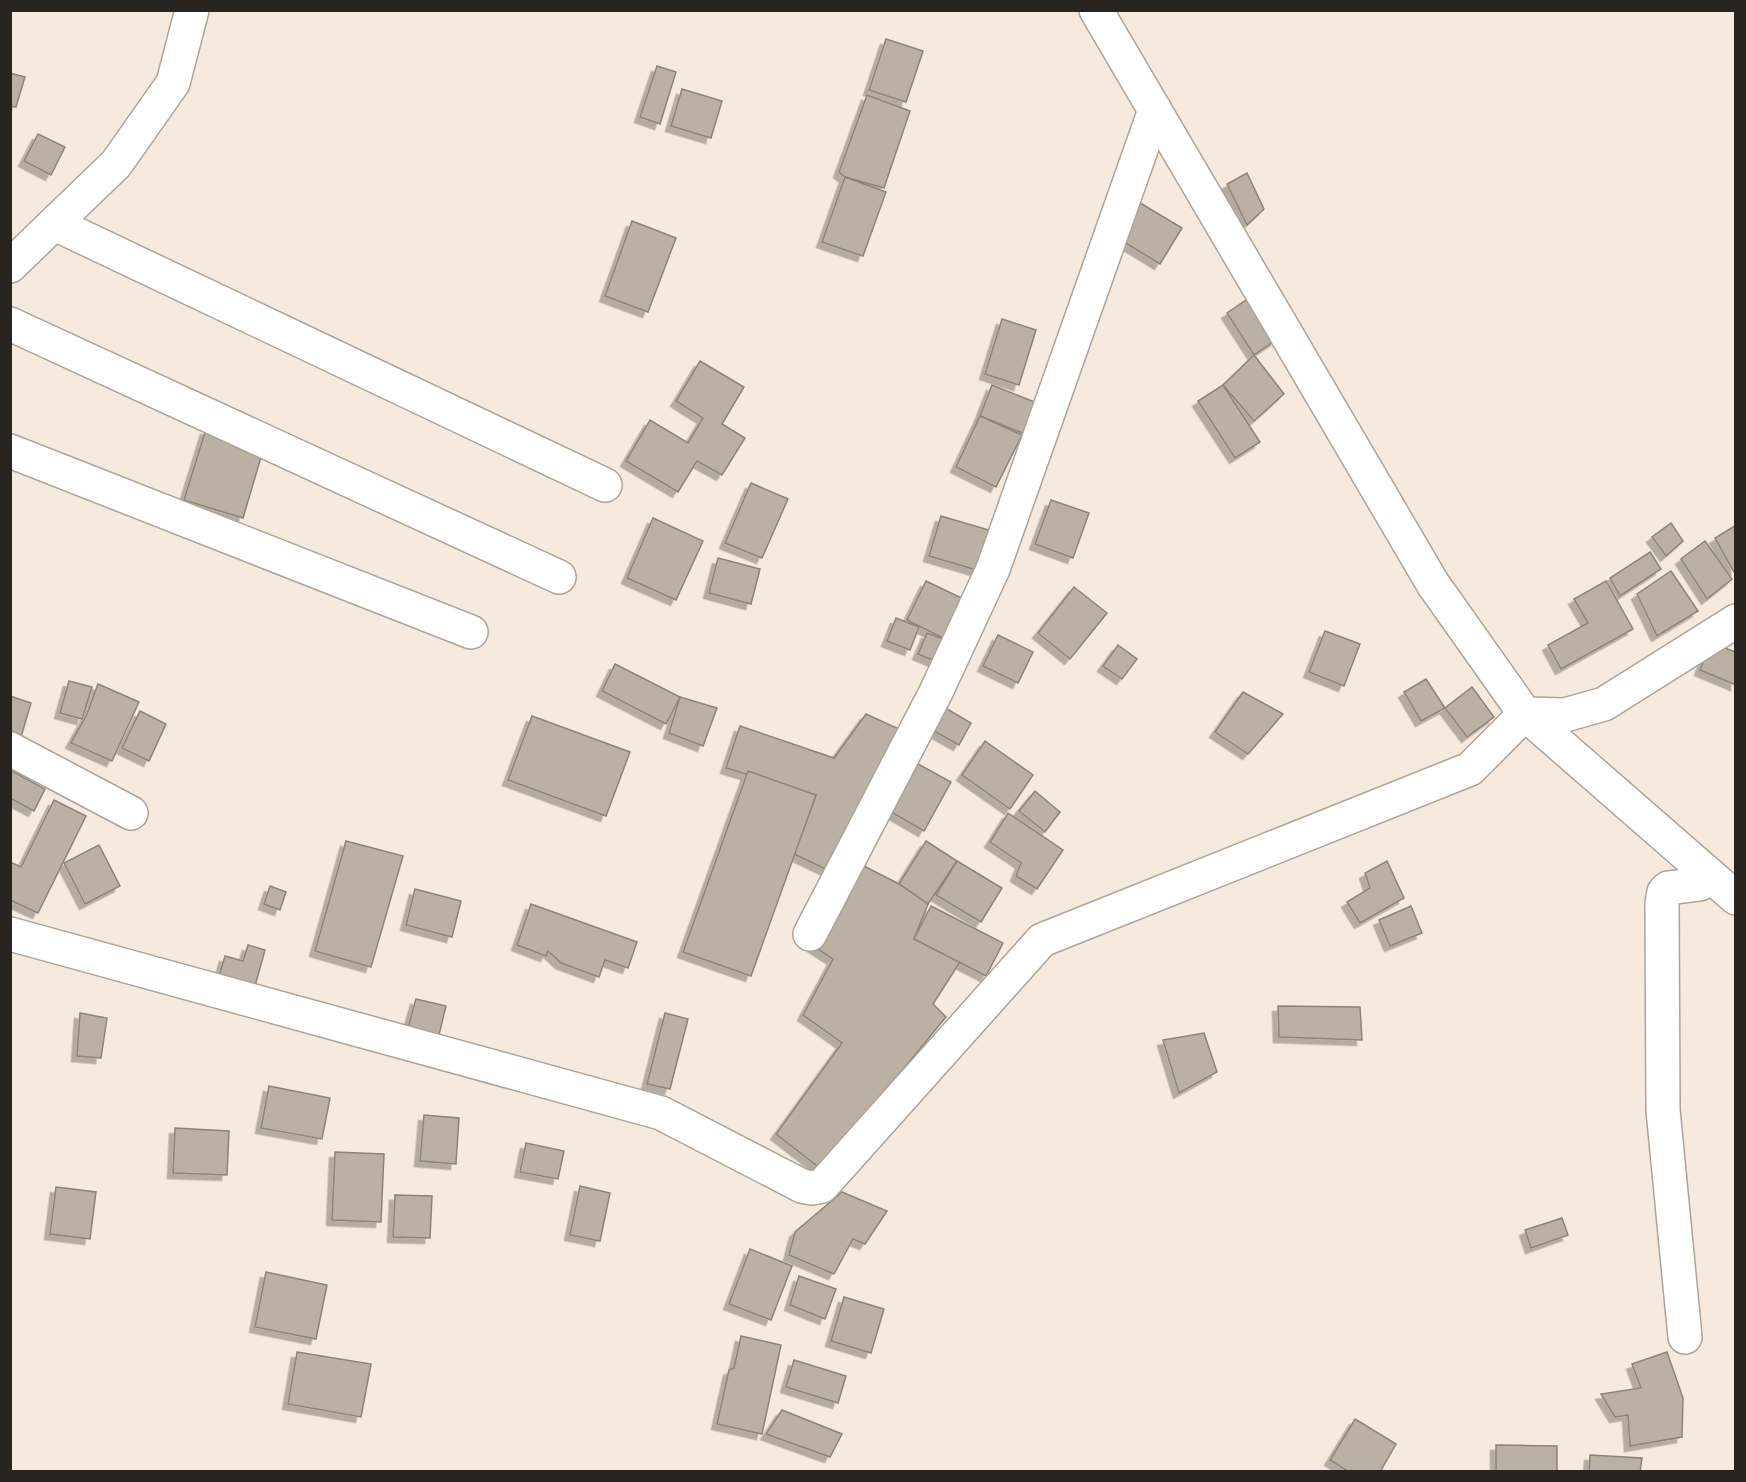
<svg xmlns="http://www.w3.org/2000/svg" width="1746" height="1482" viewBox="0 0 1746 1482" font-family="'Fira Sans',sans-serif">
	<defs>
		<filter id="shadow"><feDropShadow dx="-5.5" dy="5.5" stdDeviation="0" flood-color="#0004"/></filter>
	</defs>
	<rect width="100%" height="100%" fill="#f6eade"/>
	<!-- building -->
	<g fill="#bbb0a4" stroke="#8e8378" stroke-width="1.5" filter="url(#shadow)">
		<polygon points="886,39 923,51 906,102 869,90"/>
		<polygon points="657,66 676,72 660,124 640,117"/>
		<polygon points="10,73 25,77 16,107 10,106"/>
		<polygon points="682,89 722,101 711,138 671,126"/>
		<polygon points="867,95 910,111 884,188 845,177 839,172"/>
		<polygon points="38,134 65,147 51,175 24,161"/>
		<polygon points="1247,173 1264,209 1247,225 1227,184"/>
		<polygon points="845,177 886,192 863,256 822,242"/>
		<polygon points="1132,198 1182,228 1160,264 1111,234"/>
		<polygon points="632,221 676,238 648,312 605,296"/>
		<polygon points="1249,298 1276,340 1254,355 1227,313"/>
		<polygon points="1002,319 1036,330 1019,385 985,374"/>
		<polygon points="1254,355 1284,394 1254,421 1223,385"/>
		<polygon points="700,361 744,387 722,424 745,438 722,475 697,461 678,492 626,461 650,420 688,443 703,418 676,401"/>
		<polygon points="992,385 1047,407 1035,438 980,416"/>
		<polygon points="1223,385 1260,442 1235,458 1198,401"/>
		<polygon points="980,416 1022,435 996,487 956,467"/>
		<polygon points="206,429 264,447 243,518 184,500"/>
		<polygon points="751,483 788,499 762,558 725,543"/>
		<polygon points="1051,500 1089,513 1073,558 1035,544"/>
		<polygon points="941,516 992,531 980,571 929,556"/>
		<polygon points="653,518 703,541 676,600 627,578"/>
		<polygon points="1671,523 1683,541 1666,556 1652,537"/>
		<polygon points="1736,525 1736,571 1734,572 1715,538"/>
		<polygon points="1705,541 1732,579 1707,599 1681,559"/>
		<polygon points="1650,552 1661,569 1620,596 1610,578"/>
		<polygon points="718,558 760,569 751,604 709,593"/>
		<polygon points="1671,571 1698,611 1657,636 1637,594"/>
		<polygon points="926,581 970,602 951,642 907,620"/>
		<polygon points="1606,581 1633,629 1561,669 1548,645 1588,623 1574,599"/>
		<polygon points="1074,587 1107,613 1070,659 1038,633"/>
		<polygon points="896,618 919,627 910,650 887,641"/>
		<polygon points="1325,631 1360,644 1344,686 1309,672"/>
		<polygon points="927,633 951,642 942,664 918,654"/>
		<polygon points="998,635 1033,652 1018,683 983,666"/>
		<polygon points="1711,643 1736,652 1736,685 1700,670"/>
		<polygon points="1118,645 1137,659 1122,679 1103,666"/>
		<polygon points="615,664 680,697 666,724 602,691"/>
		<polygon points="1426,679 1445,708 1421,721 1404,692"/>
		<polygon points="69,681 92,687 82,719 60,713"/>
		<polygon points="98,684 139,702 112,761 71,743 87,714"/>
		<polygon points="1472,687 1494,717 1467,737 1445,708"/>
		<polygon points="1243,692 1283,714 1248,754 1215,732"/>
		<polygon points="10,696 31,703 21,737 10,733"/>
		<polygon points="680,697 717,708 703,746 669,733"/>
		<polygon points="935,702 971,723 959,745 923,725"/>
		<polygon points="140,711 166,724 149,761 122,748"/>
		<polygon points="866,714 910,734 836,874 794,854 816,795 726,768 740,726 834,758"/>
		<polygon points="532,716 630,752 606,816 508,780"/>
		<polygon points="985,741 1033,775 1010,809 962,775"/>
		<polygon points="918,764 951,782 924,831 891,812"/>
		<polygon points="10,770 45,789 34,811 10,798"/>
		<polygon points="748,771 816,795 751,976 683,952"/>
		<polygon points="1035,791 1060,812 1045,832 1019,811"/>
		<polygon points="54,800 86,816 38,913 10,900 10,862 21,867"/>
		<polygon points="1008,813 1063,850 1037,889 1016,876 1021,863 990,842"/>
		<polygon points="346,841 403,856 371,967 315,951"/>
		<polygon points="926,841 957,861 928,904 899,884"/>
		<polygon points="99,845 120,886 85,904 64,863"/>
		<polygon points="957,861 1002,888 981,922 936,895"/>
		<polygon points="1387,861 1404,898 1360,923 1347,902 1370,888 1365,873"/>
		<polygon points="856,862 899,884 928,904 914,939 960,962 933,1004 946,1017 821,1169 776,1134 842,1043 803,1015 833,959 813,946"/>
		<polygon points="270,886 286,892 280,910 264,904"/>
		<polygon points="415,889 461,901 452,937 406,925"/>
		<polygon points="531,904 637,942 628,968 605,960 599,977 561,963 548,951 546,956 517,945"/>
		<polygon points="931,906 1003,943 986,976 914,939"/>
		<polygon points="1411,906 1422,933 1390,946 1379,920"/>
		<polygon points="248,945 265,950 255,986 219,976 225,956 243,961"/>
		<polygon points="416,999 446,1006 438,1039 407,1031"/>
		<polygon points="1278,1006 1360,1007 1362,1040 1279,1037"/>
		<polygon points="80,1013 107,1018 101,1058 77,1056"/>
		<polygon points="665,1013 688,1019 670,1089 647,1084"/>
		<polygon points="1204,1033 1217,1072 1179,1093 1163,1040"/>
		<polygon points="269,1086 330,1098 322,1139 261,1128"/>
		<polygon points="424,1115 459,1118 456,1164 420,1161"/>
		<polygon points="175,1128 229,1131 227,1175 173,1173"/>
		<polygon points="526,1143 564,1151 558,1179 520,1172"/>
		<polygon points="335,1152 384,1154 381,1222 332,1220"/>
		<polygon points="580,1186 610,1193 600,1241 570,1235"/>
		<polygon points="56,1187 96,1192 90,1239 50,1234"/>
		<polygon points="842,1192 887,1211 865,1244 853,1239 834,1274 789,1255 795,1232"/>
		<polygon points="395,1195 432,1196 430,1238 393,1237"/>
		<polygon points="1562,1218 1568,1235 1531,1248 1525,1230"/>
		<polygon points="750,1249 792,1266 771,1320 729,1304"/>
		<polygon points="266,1272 327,1285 316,1339 255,1327"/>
		<polygon points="799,1276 836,1289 825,1319 790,1305"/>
		<polygon points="844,1297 884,1309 871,1353 831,1341"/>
		<polygon points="741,1336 781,1345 762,1434 717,1424 729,1370 734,1368"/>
		<polygon points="297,1352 371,1364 361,1417 288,1404"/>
		<polygon points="1667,1352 1683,1398 1682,1437 1630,1446 1628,1415 1615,1417 1601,1394 1641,1388 1632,1364"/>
		<polygon points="794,1360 846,1376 838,1403 786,1387"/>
		<polygon points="782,1410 842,1434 830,1457 766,1434"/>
		<polygon points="1355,1419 1396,1444 1380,1472 1349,1472 1330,1460"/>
		<polygon points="1496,1445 1557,1446 1557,1472 1496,1472"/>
		<polygon points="1590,1455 1642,1458 1640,1472 1589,1472"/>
	</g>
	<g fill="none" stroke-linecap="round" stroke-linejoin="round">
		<!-- street casing -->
		<g stroke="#aea398" stroke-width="36">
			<g id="street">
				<polyline points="55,224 605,485"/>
				<polyline points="10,324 559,577"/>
				<polyline points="10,451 471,632"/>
				<polyline points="10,749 131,813"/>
				<polyline points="10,934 661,1113 802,1186 812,1188 822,1186 1042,940 1470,769 1525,714 1736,898"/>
				<polyline points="810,934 936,692 993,569 1155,110"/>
				<polyline points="1685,1337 1663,1110 1662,903 1664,892 1668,888 1700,884 1711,876"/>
			</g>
		</g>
		<!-- secondary casing -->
		<g stroke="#aea398" stroke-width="36">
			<g id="secondary">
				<polyline points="1096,10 1433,584 1525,714 1565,715 1604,704 1736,621"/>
				<polyline points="10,266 116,164 173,83 192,10"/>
			</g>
		</g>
		<!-- street -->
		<use href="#street" stroke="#fff" stroke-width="33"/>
		<!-- secondary -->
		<use href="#secondary" stroke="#fff" stroke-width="33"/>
	</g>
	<!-- border -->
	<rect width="1746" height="1482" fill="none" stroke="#292420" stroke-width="24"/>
</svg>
